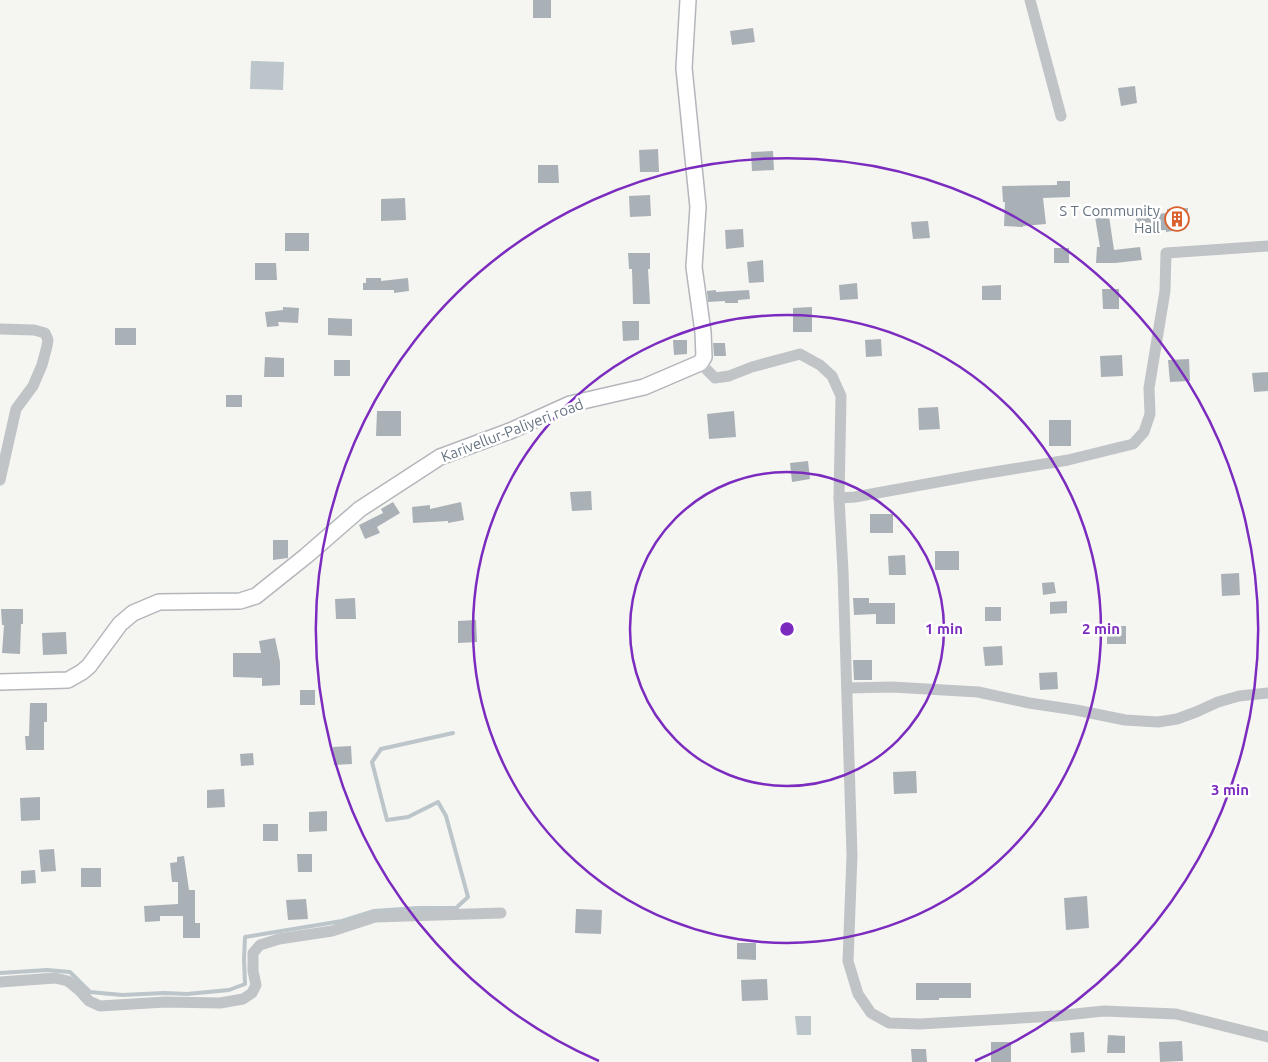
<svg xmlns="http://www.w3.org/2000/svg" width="1268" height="1062" viewBox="0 0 1268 1062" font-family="Ubuntu,sans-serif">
	<rect width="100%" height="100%" fill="#f5f5f2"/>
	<!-- water -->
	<g fill="#bcc5ca">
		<polygon points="251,61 284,62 283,90 250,89"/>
		<polygon points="795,1016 811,1016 811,1035 797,1035"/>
	</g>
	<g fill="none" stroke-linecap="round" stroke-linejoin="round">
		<!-- stream -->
		<polyline stroke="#bcc5ca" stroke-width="4" points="0,973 47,970 70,972 90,992 122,995 164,993 187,994 229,990 245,984 244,959 245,937 342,921 374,911 418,908 456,908 468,897 446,816 438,802 408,817 387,820 372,762 381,749 453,733"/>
	</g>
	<!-- building -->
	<g fill="#aab1b6">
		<rect x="533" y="0" width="18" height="18"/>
		<polygon points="753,28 755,42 732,45 730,31"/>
		<polygon points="1135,86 1137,103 1121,106 1118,88"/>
		<polygon points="658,149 659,172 640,172 639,150"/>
		<polygon points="773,151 774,170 752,171 751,152"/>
		<polygon points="538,165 558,165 559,183 538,183"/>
		<polygon points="1057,181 1070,181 1070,197 1043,198 1046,224 1023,226 1023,227 1004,226 1005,202 1003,202 1002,186 1057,185"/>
		<polygon points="650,195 651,216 630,217 629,196"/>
		<polygon points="405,198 406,220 381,221 381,199"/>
		<polygon points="1188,208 1186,229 1166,232 1166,230 1137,232 1136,216 1167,213 1167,209"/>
		<polygon points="1109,216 1114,250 1140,247 1142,260 1115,263 1096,263 1097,247 1100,247 1095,217"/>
		<polygon points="928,221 930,238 913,239 911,222"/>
		<polygon points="743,229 744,247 726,249 725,230"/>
		<rect x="285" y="233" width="24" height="18"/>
		<rect x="1054" y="248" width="15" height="15"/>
		<polygon points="628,253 650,253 650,269 648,269 650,304 633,304 632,269 629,269"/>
		<polygon points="763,260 764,282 749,283 747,262"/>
		<polygon points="255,263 276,263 277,280 255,280"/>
		<polygon points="366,278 381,278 381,281 408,278 409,291 394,293 394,290 363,290 363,283 366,283"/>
		<polygon points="857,283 858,299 840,300 839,285"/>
		<polygon points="1001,285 1001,300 982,300 982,286"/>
		<polygon points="1102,289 1119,289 1119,309 1103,309"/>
		<polygon points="716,290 716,292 749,290 750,299 738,300 738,303 725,303 725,301 708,302 707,291"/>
		<polygon points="283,307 299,308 298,323 278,322 279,326 267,327 265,312 283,310"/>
		<polygon points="812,307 812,332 793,332 793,308"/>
		<polygon points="328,318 352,319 352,336 328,335"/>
		<polygon points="622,321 639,321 639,340 623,341"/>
		<rect x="115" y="328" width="21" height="17"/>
		<polygon points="881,339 882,356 866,357 865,340"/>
		<polygon points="673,340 687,340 687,354 674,355"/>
		<polygon points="713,343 725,343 726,356 714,356"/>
		<polygon points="1122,355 1123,376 1101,377 1100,356"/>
		<polygon points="265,357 284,358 284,377 264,377"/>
		<polygon points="1189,359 1190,381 1170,382 1168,360"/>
		<rect x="334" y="360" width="16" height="16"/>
		<polygon points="1268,372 1268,391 1254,392 1252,373"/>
		<rect x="226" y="395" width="16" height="12"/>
		<polygon points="938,407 940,429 919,430 918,408"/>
		<polygon points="377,411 401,411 401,436 376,436"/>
		<polygon points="734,411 736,437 709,439 707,414"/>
		<rect x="1049" y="420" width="22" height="26"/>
		<polygon points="808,461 810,479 792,482 790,463"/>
		<polygon points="591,491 592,510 572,511 570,492"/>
		<polygon points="393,502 400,513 377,527 380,533 365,539 359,525 383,513 381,509"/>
		<polygon points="461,502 464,520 448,523 448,521 413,523 412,507 430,505 430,509"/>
		<rect x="870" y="514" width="23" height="19"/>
		<polygon points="273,540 288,540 288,558 273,560"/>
		<rect x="935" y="551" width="24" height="19"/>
		<polygon points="905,555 906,575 889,575 888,556"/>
		<polygon points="1239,573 1240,595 1222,596 1221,574"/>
		<polygon points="1054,582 1056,593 1043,595 1042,583"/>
		<polygon points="355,598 356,619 336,619 335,599"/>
		<polygon points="853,598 869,598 869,603 895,603 895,624 876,624 876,614 854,615"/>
		<polygon points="1067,601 1067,613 1050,614 1050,602"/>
		<rect x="985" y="607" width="16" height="14"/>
		<polygon points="1,609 23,609 23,624 21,624 20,654 2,653 4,625 2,625"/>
		<polygon points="476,620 477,642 458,643 458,621"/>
		<rect x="1107" y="626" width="19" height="18"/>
		<polygon points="66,632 67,654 43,655 42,633"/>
		<polygon points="275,638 280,662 280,685 262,686 262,678 233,677 233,653 261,653 259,641"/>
		<polygon points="1002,646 1003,665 985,666 983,647"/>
		<polygon points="853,660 872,660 872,680 854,680"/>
		<polygon points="1057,672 1058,689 1040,690 1039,673"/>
		<rect x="300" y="690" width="15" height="15"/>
		<polygon points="30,703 47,703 47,722 44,722 44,750 26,750 25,736 29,736"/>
		<polygon points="351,746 352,764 334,765 333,747"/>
		<polygon points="253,753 254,765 241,766 240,754"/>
		<polygon points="916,771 917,793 894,794 893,772"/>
		<polygon points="224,789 225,807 207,808 207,790"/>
		<polygon points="40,797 40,820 21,821 20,798"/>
		<polygon points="327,811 327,831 309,832 309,812"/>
		<rect x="263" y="824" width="15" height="17"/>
		<polygon points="54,849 56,871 41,872 39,850"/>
		<polygon points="297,854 312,854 312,872 298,872"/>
		<polygon points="184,856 189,890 195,890 195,923 200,923 200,938 183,938 183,916 160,916 160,921 145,922 144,906 178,904 178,882 172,882 170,863 177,862 177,857"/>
		<rect x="81" y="868" width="20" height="19"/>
		<polygon points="35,870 36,883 21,884 21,871"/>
		<polygon points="1087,896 1089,928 1066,930 1064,898"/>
		<polygon points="306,899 308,919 288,920 286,900"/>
		<polygon points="576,909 602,910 601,934 575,933"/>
		<polygon points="737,943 756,943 756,960 737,959"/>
		<polygon points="767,979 768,1000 742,1001 741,980"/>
		<polygon points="916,983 971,983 971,998 939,998 939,1000 916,1000"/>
		<polygon points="1084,1032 1085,1052 1071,1053 1070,1033"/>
		<polygon points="1108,1035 1125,1036 1125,1053 1107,1053"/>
		<polygon points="1182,1041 1183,1061 1160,1062 1159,1042"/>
		<rect x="991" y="1042" width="20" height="20"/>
		<polygon points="911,1049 926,1049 927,1062 912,1062"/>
	</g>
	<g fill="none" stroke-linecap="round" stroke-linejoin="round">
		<!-- secondary casing -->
		<g stroke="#b3b7bb" stroke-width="18">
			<polyline id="secondary" points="0,682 68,680 82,672 89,666 120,624 133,613 159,602 240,601 256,596 306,556 360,509 440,457 510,431 570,404 644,387 700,363 704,357 703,332 694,267 698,207 684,68 688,0"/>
		</g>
		<!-- street -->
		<g stroke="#c0c4c7" stroke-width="11">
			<polyline points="1030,0 1061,116"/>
			<polyline points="0,329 34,330 45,333 48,340 47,346 42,365 33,386 16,409 0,480"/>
			<polyline points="700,363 715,378 729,376 752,367 800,354 820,365 832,376 841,396 839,498 843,571 852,855 848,961 858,994 871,1013 889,1023 920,1024 1056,1016 1104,1011 1176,1014 1268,1037"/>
			<polyline points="839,498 855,497 976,475 1068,460 1133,444 1144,432 1150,414 1149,388 1165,291 1166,253 1268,246"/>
			<polyline points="847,688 892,687 978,692 1029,703 1076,710 1125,720 1158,722 1177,719 1196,712 1218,702 1239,696 1268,693"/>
			<polyline points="0,982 55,978 68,981 80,991 89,1001 100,1006 165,1002 220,1003 243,999 252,993 256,985 253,971 253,953 260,945 279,939 332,931 375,917 501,913"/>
		</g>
		<!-- secondary -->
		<use href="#secondary" stroke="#fff" stroke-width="15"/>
	</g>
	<!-- distance rings -->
	<g fill="none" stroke="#7b2cbf" stroke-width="2.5">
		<circle cx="787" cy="629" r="157"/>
		<circle cx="787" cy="629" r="314"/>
		<path d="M599 1061A471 471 0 1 1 975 1061"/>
	</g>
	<!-- icons -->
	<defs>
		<g id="building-ring" transform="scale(1.25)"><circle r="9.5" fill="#fff" stroke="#da602d" stroke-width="1.5"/><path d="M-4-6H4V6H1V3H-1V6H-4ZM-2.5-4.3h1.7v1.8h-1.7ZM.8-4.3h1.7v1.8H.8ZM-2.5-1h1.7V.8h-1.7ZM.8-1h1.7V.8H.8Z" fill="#da602d"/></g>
	</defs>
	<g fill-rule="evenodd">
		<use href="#building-ring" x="1177" y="219"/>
	</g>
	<g text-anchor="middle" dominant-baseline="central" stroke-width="5" stroke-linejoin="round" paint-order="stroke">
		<!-- poi labels -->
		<g font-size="15" fill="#667381" stroke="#fff" text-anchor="end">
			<text x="1160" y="210">S T Community<tspan x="1160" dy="17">Hall</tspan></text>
		</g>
		<!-- street labels -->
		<g font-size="15" fill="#667381" stroke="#fff">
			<text transform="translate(512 430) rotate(-21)">Karivellur-Paliyeri road</text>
		</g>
	</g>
	<circle cx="787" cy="629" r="8" fill="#7b2cbf" stroke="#fff" stroke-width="2.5"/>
	<g font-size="15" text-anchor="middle" font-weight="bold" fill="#7b2cbf" stroke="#fff" stroke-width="5" stroke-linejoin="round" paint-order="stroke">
		<text x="944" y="634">1 min</text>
		<text x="1101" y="634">2 min</text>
		<text x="1230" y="795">3 min</text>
	</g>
</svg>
